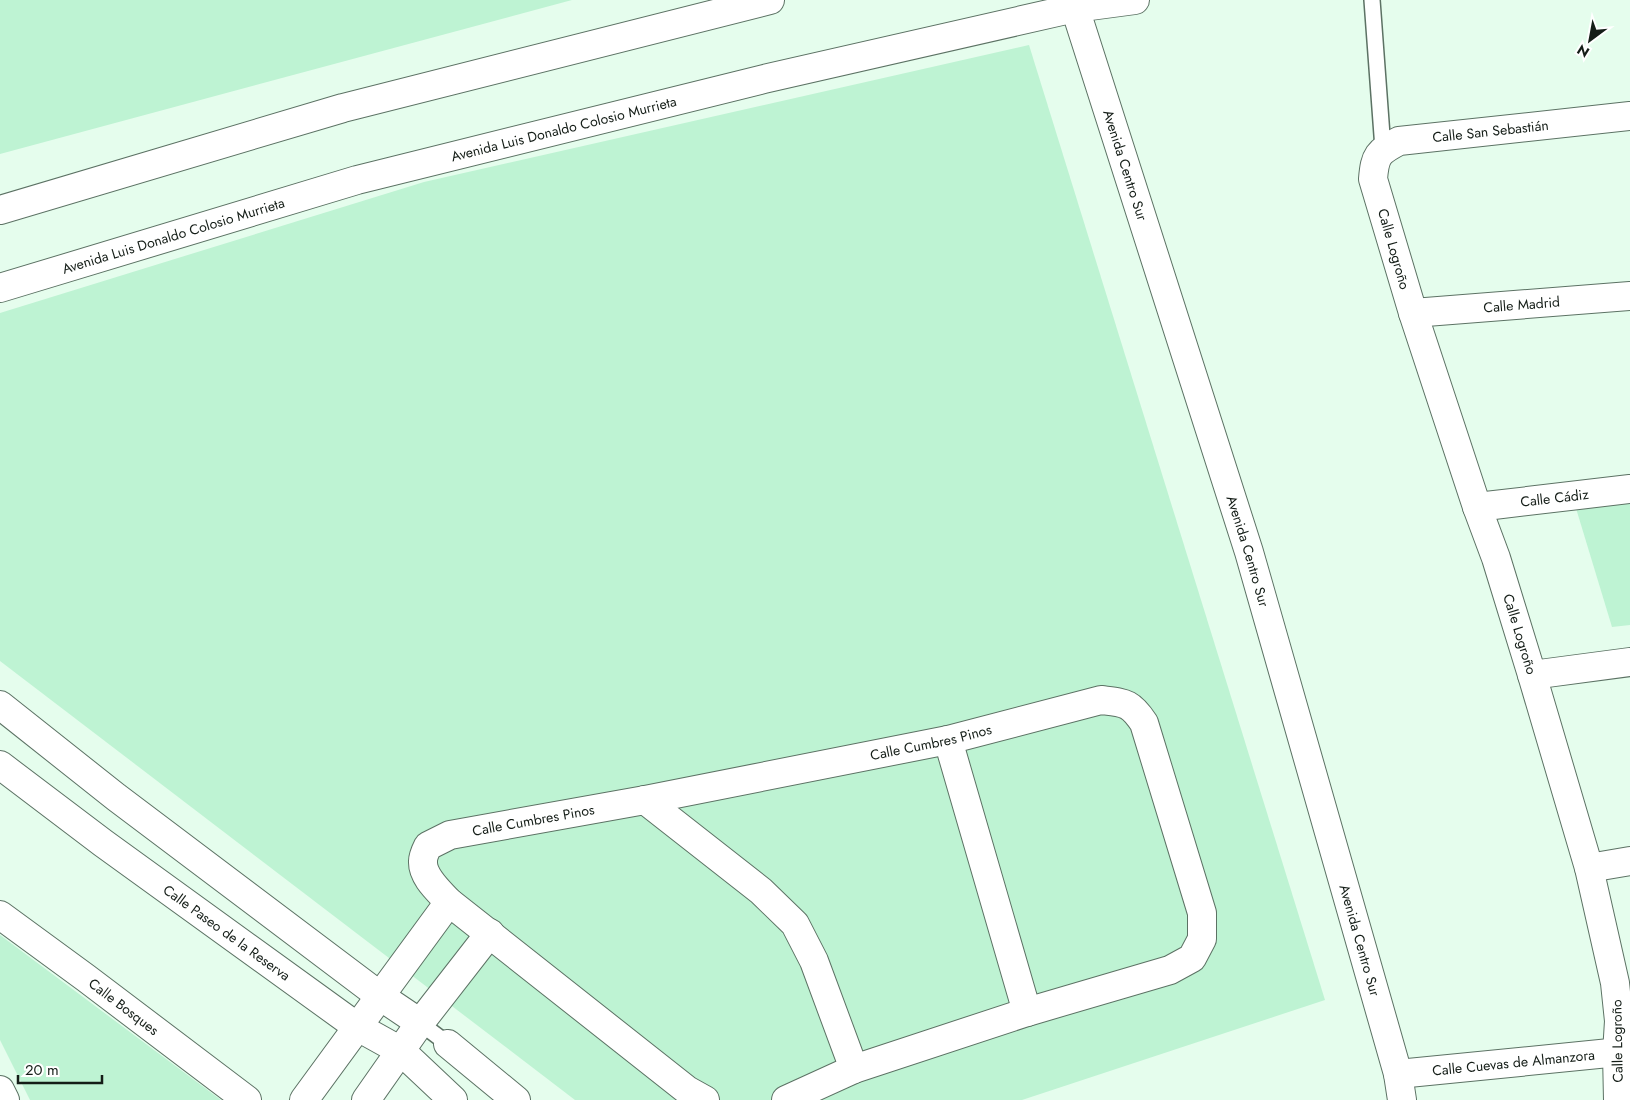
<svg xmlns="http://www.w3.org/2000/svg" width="1630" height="1100" viewBox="0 0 1630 1100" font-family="Jost,sans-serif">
	<rect width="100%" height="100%" fill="#e5fded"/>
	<!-- green -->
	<g fill="#bef3d3">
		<polygon points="0,0 572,0 0,154"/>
		<polygon points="1029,45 1325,1000 1022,1100 575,1100 0,661 0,313 424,182"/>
		<polygon points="1630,498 1630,625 1612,627 1575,505"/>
		<polygon points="0,935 221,1100 30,1100 0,1040"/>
	</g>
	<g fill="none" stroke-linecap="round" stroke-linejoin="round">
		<!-- lane casing -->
		<g stroke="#5c7264" stroke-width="18">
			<g id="lane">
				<polyline points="1372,0 1383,149"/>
				<polyline points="420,1023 448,1044"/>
			</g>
		</g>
		<!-- street casing -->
		<g stroke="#5c7264" stroke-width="30">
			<g id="street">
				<path id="s1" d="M 1075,8 L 1249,552 L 1398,1074 L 1402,1100"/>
				<path id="s2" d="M 1413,313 L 1630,296"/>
				<path id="s3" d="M 1477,507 L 1630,489"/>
				<polyline points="1532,675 1630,662"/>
				<polyline points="0,705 116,797 380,996 420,1023"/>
				<polyline points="948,740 1027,1012"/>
				<path id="s4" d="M 0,765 L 103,843 L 356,1026 L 401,1051 L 453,1100"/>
				<polyline points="645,800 761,891 795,924 814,961 854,1069"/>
				<polyline points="1589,868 1630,861"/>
				<path id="s5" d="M 0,915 L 86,978 L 247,1100"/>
				<polyline points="448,1044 516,1100"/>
				<path id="s6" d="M 1398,1074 L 1630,1051"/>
				<polyline points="0,1090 5,1100"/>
				<polyline points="304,1100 449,902"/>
				<polyline points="366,1100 420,1023 490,933"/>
				<path id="s7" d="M 705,1100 L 687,1090 L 449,902 C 439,891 422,877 423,861 C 423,857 426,850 428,846 L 450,835 L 645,800 L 948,740 L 1101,700 C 1125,703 1130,702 1144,723 L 1202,913 L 1202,939 L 1192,958 L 1170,970 L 1027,1012 L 854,1069 L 786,1100"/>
				<path id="s8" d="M 1618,1100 L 1617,1053 L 1619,1021 L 1615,983 L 1589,868 L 1532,675 L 1496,558 L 1477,507 L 1413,313 L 1373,179 C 1375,155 1378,152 1399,141 L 1630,116"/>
			</g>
		</g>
		<!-- secondary casing -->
		<g stroke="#5c7264" stroke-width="30">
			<g id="secondary">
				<polyline points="0,210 343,108 770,0"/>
				<path id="s9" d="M 0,288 L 357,180 L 764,79 L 1075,8 L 1135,0"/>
			</g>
		</g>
		<!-- lane -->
		<use href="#lane" stroke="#fff" stroke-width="15"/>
		<!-- street -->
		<use href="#street" stroke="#fff" stroke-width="28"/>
		<!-- secondary -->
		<use href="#secondary" stroke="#fff" stroke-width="28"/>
	</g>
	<g text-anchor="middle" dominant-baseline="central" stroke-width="4.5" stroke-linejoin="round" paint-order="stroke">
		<!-- street labels -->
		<g font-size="14" fill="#141d17" stroke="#fff">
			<text stroke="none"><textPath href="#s9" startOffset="586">Avenida Luis Donaldo Colosio Murrieta</textPath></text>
			<text stroke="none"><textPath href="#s8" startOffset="1099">Calle San Sebastián</textPath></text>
			<text stroke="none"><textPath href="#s1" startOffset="165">Avenida Centro Sur</textPath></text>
			<text stroke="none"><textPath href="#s9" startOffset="181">Avenida Luis Donaldo Colosio Murrieta</textPath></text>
			<text transform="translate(1394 249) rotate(74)">Calle Logroño</text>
			<text stroke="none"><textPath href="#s2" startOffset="109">Calle Madrid</textPath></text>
			<text stroke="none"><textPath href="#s3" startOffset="78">Calle Cádiz</textPath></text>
			<text stroke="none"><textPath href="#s1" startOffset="570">Avenida Centro Sur</textPath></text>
			<text transform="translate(1520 634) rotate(73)">Calle Logroño</text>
			<text stroke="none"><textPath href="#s7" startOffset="904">Calle Cumbres Pinos</textPath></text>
			<text stroke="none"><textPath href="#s7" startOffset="499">Calle Cumbres Pinos</textPath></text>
			<text stroke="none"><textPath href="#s4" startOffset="282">Calle Paseo de la Reserva</textPath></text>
			<text stroke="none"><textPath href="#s1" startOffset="975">Avenida Centro Sur</textPath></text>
			<text stroke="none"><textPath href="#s5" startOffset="154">Calle Bosques</textPath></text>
			<text transform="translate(1617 1041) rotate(-91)">Calle Logroño</text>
			<text stroke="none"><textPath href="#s6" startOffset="116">Calle Cuevas de Almanzora</textPath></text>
		</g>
	</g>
	<!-- north arrow -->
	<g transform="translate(1590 40) rotate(212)" stroke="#ffffff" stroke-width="4" paint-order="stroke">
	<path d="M0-4L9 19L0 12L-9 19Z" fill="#141d17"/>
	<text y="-8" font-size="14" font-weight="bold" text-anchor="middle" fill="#141d17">N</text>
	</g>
	<!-- scale -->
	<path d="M18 1075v8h84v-8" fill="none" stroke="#141d17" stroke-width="2.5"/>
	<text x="25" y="1075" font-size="15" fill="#141d17" stroke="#ffffff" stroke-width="4" paint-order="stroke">20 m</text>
</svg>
